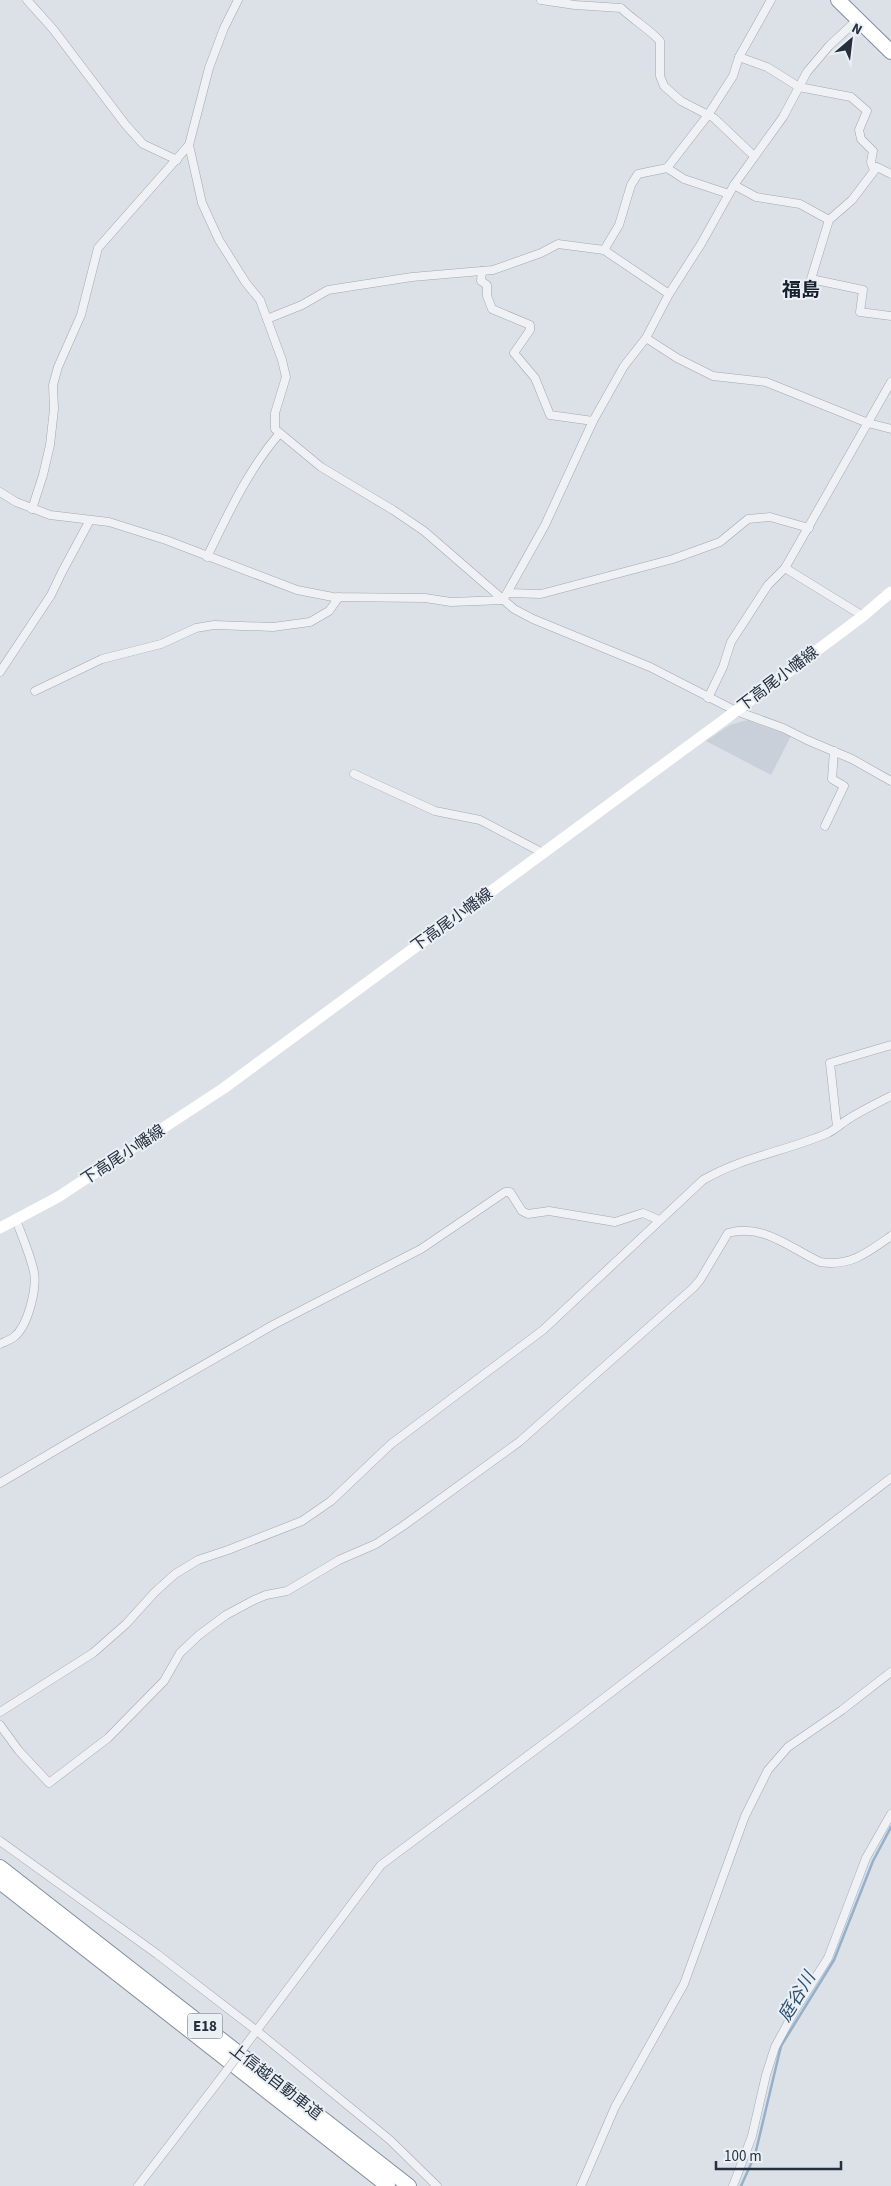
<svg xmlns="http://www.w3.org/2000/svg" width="891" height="2186" viewBox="0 0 891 2186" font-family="'Source Sans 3','Noto Sans JP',sans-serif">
	<rect width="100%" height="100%" fill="#dce1e7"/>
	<!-- built -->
	<polygon fill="#cad0d9" points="747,720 791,736 771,775 706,741 730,725"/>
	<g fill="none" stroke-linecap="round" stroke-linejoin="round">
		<!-- stream -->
		<polyline stroke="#94b0ca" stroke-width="2.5" points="741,2186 755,2155 781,2046 834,1960 873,1861 891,1827"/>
		<!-- street casing -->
		<g stroke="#a1a8b1" stroke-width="9">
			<g id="street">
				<polyline points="27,0 53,29 125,124 143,144 177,160"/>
				<polyline points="238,0 224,28 209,68 189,145 202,203 219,240 246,283 260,300 282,360 286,377 275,413 275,429 321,467 393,510 424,531 514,609 533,619 650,667 736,711 783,728 807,740 852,759 891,781"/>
				<path d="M 541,0 L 575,5 L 621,8 C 633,20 648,28 660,41 L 660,76 L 664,86 L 681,101 L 714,118 L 754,156"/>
				<polyline points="739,57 767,67 799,87 851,97 867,111 859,130 861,139 873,151 871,162 874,170"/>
				<polyline points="667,168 684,179 729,194"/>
				<polyline points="734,185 756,197 800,204 829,220 811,279 863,290 860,312 891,316"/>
				<polyline points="829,220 852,200 877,167 891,174"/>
				<polyline points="604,250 619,225 631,185 638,174 667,168 708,115 733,76 739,57 771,0"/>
				<polyline points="482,271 481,281 487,285 487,296 492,309 530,325 530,330 514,353 535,378 550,415 593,421"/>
				<polyline points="267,319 302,305 328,290 412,277 493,270 541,253 558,244 604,250 669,294"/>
				<polyline points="646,338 677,358 713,376 766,382 868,423 891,429"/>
				<polyline points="0,492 16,502 50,515 109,522 166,540 297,590 333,597 425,598 451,602 503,600"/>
				<polyline points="32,509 43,475 50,445 54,409 53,385 58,367 81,315 98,248 189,145"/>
				<path d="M 207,557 C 228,514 248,470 279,434"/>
				<polyline points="785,568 863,616"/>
				<polyline points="508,593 541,594 673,559 720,542 748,519 770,517 809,528"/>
				<polyline points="503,600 545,525 593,421 624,366 646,338 669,294 701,244 734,185 783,117 807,72 829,46 858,19"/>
				<polyline points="0,672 51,595 62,572 90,520"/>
				<polyline points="35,691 102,659 161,644 196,628 214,625 273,627 310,622 329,611 339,597"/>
				<polyline points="708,698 723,667 731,642 768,585 785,568 891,382"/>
				<polyline points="354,774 435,811 480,820 543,853"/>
				<polyline points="825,826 844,786 832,779 834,751"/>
				<polyline points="837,1127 830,1063 891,1045"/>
				<path d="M 0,1344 C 4,1342 10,1340 14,1337 C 28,1326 37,1289 34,1272 C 30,1254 22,1236 16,1220"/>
				<polyline points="0,1483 78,1437 273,1325 421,1249 505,1192 510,1192 522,1211 528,1214 549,1211 615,1222 643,1213 659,1220"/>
				<path d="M 0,1712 L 93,1653 L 126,1624 L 155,1592 L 175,1574 L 198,1560 L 228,1550 L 302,1521 L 331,1501 L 391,1444 L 543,1330 L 703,1180 C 742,1157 787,1151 828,1133 C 836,1129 843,1122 850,1118 C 863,1110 877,1103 891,1096"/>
				<path d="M 0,1725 L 19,1751 L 49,1783 L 108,1738 L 164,1681 L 180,1653 L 199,1635 L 226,1615 L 254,1600 L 266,1595 L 287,1591 L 339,1560 L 376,1544 L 403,1526 L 519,1442 L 693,1288 L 700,1280 L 728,1233 C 763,1223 790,1248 820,1262 C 850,1267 867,1253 891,1236"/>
				<polyline points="0,1841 157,1954 257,2031 390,2140 437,2186"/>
				<polyline points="254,2034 381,1865 570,1724 891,1478"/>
				<polyline points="138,2186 218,2082"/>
				<polyline points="581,2186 615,2107 684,1984 745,1816 768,1770 788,1747 842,1710 891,1672"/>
				<polyline points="733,2186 752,2136 766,2075 775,2047 795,2010 828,1958 866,1858 891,1814"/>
			</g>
		</g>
		<!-- highway casing -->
		<g stroke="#828e9f" stroke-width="16">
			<g id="highway">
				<polyline points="838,0 891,52"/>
				<polyline points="0,1867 409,2186"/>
				<polyline points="0,1882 388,2186"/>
			</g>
		</g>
		<!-- street -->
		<use href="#street" stroke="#eff1f5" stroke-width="8"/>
		<!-- secondary -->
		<polyline stroke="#fff" stroke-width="11" points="0,1228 58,1197 224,1088 736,711 863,616 891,592"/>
		<!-- highway -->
		<use href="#highway" stroke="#fff" stroke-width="14"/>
		<!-- street-bridge casing -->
		<g stroke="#a1a8b1" stroke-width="9" stroke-linecap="butt">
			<polyline id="street-bridge" points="218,2082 254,2034"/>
		</g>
		<!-- street-bridge -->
		<use href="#street-bridge" stroke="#eff1f5" stroke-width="8"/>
	</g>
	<g text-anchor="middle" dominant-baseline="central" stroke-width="4" stroke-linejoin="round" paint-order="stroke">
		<!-- shield labels -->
		<rect fill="#ebf0f5" stroke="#606975" stroke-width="1" x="187.5" y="2013.5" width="35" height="25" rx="4"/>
		<g font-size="15" font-weight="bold" fill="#252f3e">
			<text x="205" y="2026">E18</text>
		</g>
		<!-- street labels -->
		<g font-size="16" fill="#252f3e" stroke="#ebf0f5">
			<text transform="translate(778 679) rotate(-37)">下高尾小幡線</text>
			<text transform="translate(452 920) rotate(-36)">下高尾小幡線</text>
			<text transform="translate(123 1155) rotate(-33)">下高尾小幡線</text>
			<text transform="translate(276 2082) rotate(38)">上信越自動車道</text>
		</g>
		<!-- water labels -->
		<g font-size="18" font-style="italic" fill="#2c4f75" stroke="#ebf0f5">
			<text transform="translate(797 1997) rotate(-59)">庭谷川</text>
		</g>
		<!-- quarter labels -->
		<g font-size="19" font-weight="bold" fill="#17202f" stroke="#ebf0f5">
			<text x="801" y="290">福島</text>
		</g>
	</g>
	<!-- north arrow -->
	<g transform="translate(851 40) rotate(28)" stroke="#ebf0f5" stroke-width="4" paint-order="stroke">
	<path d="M0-4L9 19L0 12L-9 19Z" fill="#252f3e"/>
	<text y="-8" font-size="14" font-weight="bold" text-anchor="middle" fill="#252f3e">N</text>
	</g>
	<!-- scale -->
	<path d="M716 2161v8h125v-8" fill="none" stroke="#252f3e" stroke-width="2.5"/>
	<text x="724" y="2161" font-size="15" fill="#252f3e" stroke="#ebf0f5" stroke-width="4" paint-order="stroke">100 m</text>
</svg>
